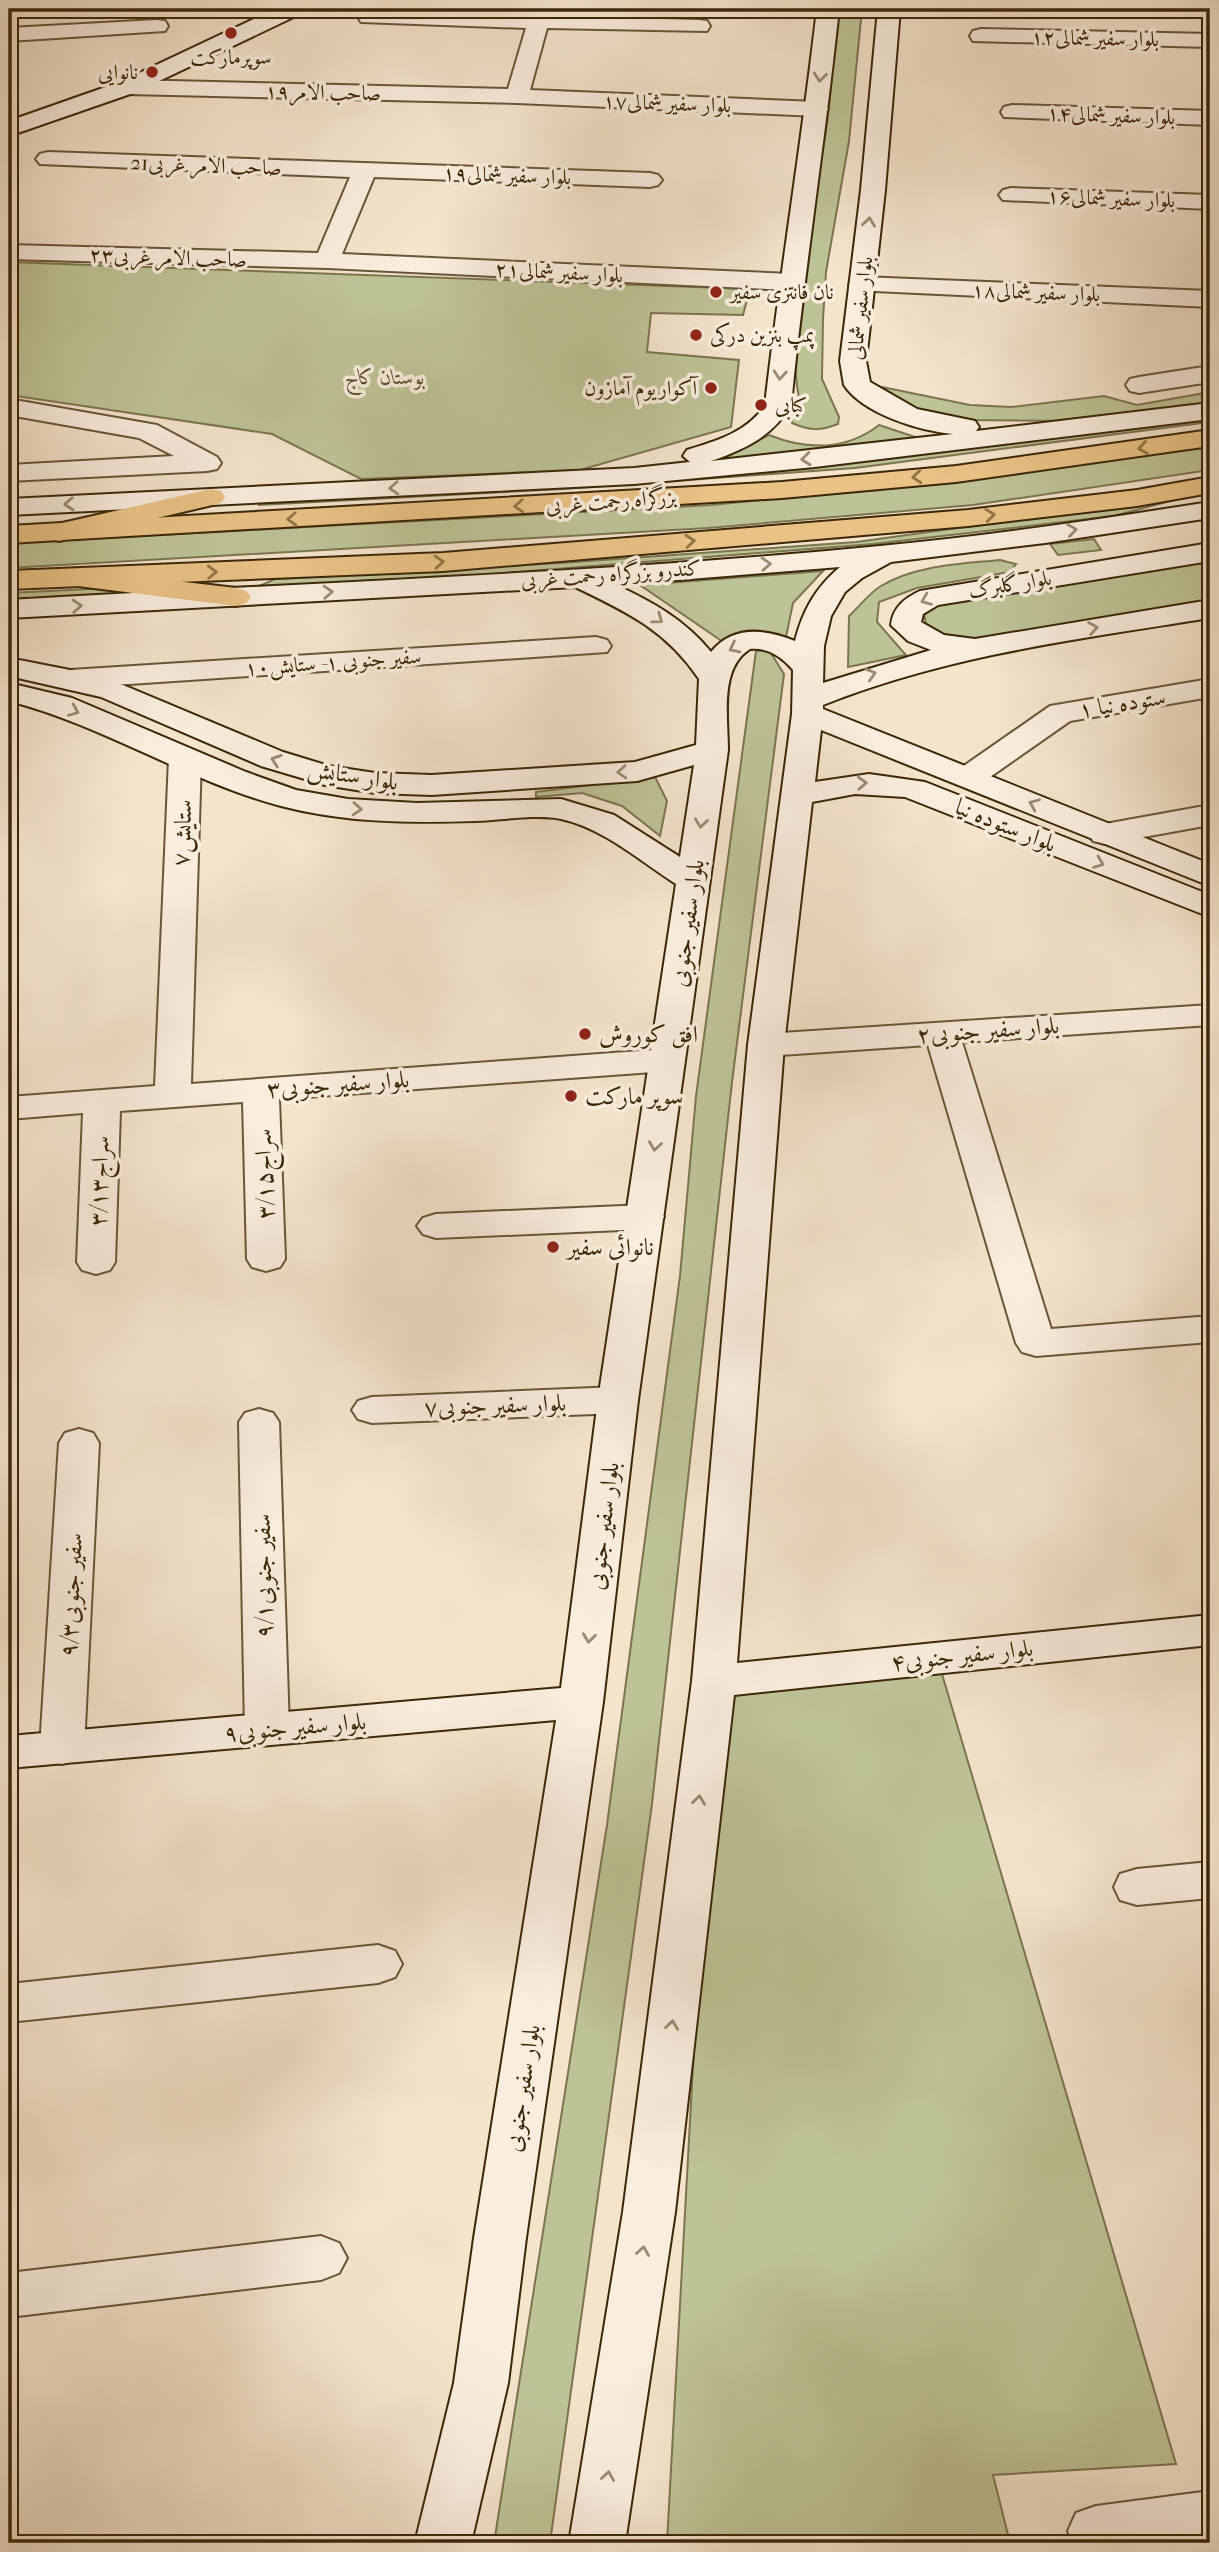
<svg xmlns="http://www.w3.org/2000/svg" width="1219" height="2552" viewBox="0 0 1219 2552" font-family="'IM FELL French Canon',Amiri,serif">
	<rect width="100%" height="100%" fill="#f4e4cc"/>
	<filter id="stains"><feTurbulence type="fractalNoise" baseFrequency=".00286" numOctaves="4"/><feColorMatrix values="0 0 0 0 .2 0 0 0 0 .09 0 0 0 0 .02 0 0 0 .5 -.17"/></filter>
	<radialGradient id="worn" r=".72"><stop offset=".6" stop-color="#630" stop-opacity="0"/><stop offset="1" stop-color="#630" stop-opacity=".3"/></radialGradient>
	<!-- green -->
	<g fill="#bec396" stroke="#7c754f" stroke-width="2">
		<path d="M 838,9 L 862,9 L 849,141 L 826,272 L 823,319 L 822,379 L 839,417 L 838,424 C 820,431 810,431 792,423 L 791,410 L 799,398 C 784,319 813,216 825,137 C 832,95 833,51 838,9 Z"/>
		<polygon points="9,262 750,289 743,315 651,313 647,352 739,360 731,427 580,470 361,479 272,434 9,395"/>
		<polygon points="882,387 970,405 1011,407 1104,396 1137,405 1210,392 1210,407 1081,421 960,420 914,409"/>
		<polygon points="1186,421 1202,423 855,468 562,489 258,505 269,499"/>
		<path d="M 879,425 L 930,442 L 719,461 L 769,435 C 806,450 846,451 879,425 Z"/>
		<polygon points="1210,444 1210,470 973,505 708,528 9,568 9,543 712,505 958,480"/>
		<polygon points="1185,497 1114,516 873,544 468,576 255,588 275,579 560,563 856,542"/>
		<polygon points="1094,539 1101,550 1058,555 1050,544"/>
		<path d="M 1000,560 L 1016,564 L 1010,572 L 917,588 L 879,602 L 877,622 L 906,655 L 848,667 L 849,616 C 859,607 869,593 881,586 C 916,565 961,564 1000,560 Z"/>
		<path d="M 1210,560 L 1210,603 L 979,639 C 959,638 943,637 926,625 L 924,613 L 933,604 Z"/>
		<polygon points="823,571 793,603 786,637 762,637 726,644 640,585"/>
		<polygon points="110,588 141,593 9,600 9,593"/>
		<polygon points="769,650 784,674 732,1082 652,1804 550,2543 494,2543 607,1825 680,1276 696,1096 756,651"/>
		<polygon points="655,777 667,801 660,836 622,806 582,793 536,797 536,792"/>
		<polygon points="934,1647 1176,2464 993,2475 1010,2543 667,2543 714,1681"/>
	</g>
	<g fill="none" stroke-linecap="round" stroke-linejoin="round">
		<!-- street casing -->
		<g stroke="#695639" stroke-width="4">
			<g id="street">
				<polygon points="369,11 699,20 707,21 710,26 707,31 547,28 530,90 817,102 825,104 828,109 825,114 817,116 517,103 128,94 120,92 117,87 120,82 128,80 508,89 526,28 361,22 358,17 361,12"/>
				<polygon points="157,20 165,21 168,26 165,31 9,41 9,28"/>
				<polygon points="981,29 1210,34 1210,47 973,41 970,36 973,31"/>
				<polygon points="1012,105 1210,111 1210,125 1004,117 1001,112 1004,107"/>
				<polygon points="48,152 650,173 658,175 662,180 658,185 650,187 374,177 342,254 791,274 800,277 804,282 800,287 791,290 327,268 9,259 9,245 318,253 350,177 40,164 36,159 40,154"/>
				<polygon points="1011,188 1210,195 1210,209 1003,200 999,195 1003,190"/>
				<polygon points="862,277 1210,291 1210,307 853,290 849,285 853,280"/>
				<polygon points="1210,366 1210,382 1139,393 1130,391 1126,385 1130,379 1139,377"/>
				<polygon points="9,399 157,425 217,457 221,463 217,469 207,471 9,481 9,465 174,456 139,438 9,415"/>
				<polygon points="596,637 607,640 611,646 607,652 70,688 59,685 55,679 59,673 70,670"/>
				<polygon points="1210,679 1210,697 1070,721 980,784 969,787 958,784 953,777 958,770 1050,706"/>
				<polygon points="185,749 196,751 201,758 191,1084 667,1049 680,1052 685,1060 680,1068 667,1071 279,1099 285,1259 280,1267 266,1271 252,1267 247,1259 243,1102 120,1111 115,1262 110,1270 96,1274 82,1270 77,1262 83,1113 9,1119 9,1097 155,1086 169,758 174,751"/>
				<polygon points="1210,805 1210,825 1105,844 1093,841 1089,834 1093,827 1105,824"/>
				<polygon points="1210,1005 1210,1025 962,1042 1051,1329 1210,1316 1210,1342 1036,1356 1022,1352 1016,1343 928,1045 766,1056 753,1053 748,1045 753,1037 766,1034"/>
				<polygon points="645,1205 658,1209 664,1217 658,1225 645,1229 436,1238 423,1234 417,1226 423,1218 436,1214"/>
				<polygon points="618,1387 632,1391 638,1400 632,1409 618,1413 372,1423 358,1419 352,1410 358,1401 372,1397"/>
				<polygon points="259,1409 273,1413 279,1422 289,1729 283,1740 267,1745 251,1740 245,1729 239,1422 245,1413"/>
				<polygon points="79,1429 93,1433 99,1443 84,1748 78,1760 62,1764 46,1760 40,1748 59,1443 65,1433"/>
				<polygon points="1210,1862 1210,1898 1137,1905 1120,1900 1114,1887 1120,1874 1137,1869"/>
				<polygon points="378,1945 395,1951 402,1964 395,1977 378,1983 9,2022 9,1984"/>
				<polygon points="321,2236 339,2243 347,2258 339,2273 321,2280 9,2317 9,2273"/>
				<polygon points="1210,2491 1210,2541 1074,2543 1068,2531 1076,2513 1096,2506"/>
			</g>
		</g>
		<!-- secondary casing -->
		<g stroke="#3b2708" stroke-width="4">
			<g id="secondary">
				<polygon points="275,9 303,9 300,14 136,92 9,136 9,121 120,82"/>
				<path d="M 817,9 L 839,9 C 825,141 804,273 791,405 C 772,437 745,449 711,461 L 953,434 C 920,431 863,414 844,385 L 840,361 L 861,190 L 878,9 L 900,9 L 885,190 L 866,361 L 870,382 L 917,409 L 975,421 L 979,427 L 976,431 L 1210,403 L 1210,419 L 815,467 L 634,484 L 9,515 L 9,499 L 634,468 L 690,462 L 683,456 L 687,450 C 716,441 748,432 765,405 C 780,273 802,141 817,9 Z"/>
				<path d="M 1210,502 L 1210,518 L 1045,543 L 891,562 L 862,578 L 845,592 L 831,616 L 824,646 L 823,683 L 931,650 L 908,641 L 891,625 C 893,607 905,598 920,591 L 1210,543 L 1210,561 L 938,605 L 923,614 L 921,622 L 944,635 L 975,639 L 1210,600 L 1210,618 C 1078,639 948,655 823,705 L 823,709 L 1210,864 L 1210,886 L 821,730 L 815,782 L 869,774 L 925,782 L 1210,895 L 1210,917 L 905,797 L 855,794 L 812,802 L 784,1045 L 737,1663 L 1210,1615 L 1210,1645 L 734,1695 L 675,2212 L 625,2543 L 569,2543 L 623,2212 L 692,1681 L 748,1045 L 792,714 L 793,670 C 782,657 767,647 750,649 C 719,668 728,718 728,750 L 638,1400 L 603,1702 L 526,2238 L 508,2383 L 471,2543 L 415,2543 L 454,2383 L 474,2238 L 556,1720 L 9,1768 L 9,1736 L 561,1688 L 598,1400 L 676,884 C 640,861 603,828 561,819 C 537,814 501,820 476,821 C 411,823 345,823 281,806 C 187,781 103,725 9,701 L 9,683 L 72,698 L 246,772 L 296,790 L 348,799 L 417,803 L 561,799 L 614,815 L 680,857 L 694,765 L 637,781 L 432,795 L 375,793 L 325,785 L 261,766 L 101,697 L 9,676 L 9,658 L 70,670 L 123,685 L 283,752 L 329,766 L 375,773 L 432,775 L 635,762 L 696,745 L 699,679 C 666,630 627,612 575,587 L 9,618 L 9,600 C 299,583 590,574 880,546 C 990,536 1100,519 1210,502 ZM 840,567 C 816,587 803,610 795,641 C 766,629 733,625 711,652 C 685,620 653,602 616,585 Z"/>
			</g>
		</g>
		<!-- primary casing -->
		<g stroke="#3b2708" stroke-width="4">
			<g id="primary">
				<polygon points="211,489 221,491 225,497 221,503 59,541 49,538 45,532 49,526"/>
				<polygon points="72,569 236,588 246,591 251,597 246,603 236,606 62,584 57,578 62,572"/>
			</g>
		</g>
		<!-- highway casing -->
		<g stroke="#3b2708" stroke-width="4">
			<g id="highway">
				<polygon points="1210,430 1210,446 956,482 782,498 9,543 9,526 782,482 956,466"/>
				<polygon points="1210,477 1210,493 1137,506 968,526 443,571 9,589 9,571 443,553 968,510 1137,490"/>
			</g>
		</g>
		<!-- street -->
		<use href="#street" fill="#f8edde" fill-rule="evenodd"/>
		<!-- secondary -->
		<use href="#secondary" fill="#f8edde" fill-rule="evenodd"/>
		<!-- primary -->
		<use href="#primary" fill="#eac286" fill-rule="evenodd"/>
		<!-- highway -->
		<use href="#highway" fill="#eac286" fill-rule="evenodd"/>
	</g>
	<!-- one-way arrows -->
	<defs><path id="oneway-chevron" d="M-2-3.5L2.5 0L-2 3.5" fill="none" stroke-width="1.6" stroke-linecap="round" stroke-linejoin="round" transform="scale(1.75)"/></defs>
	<g stroke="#9a8a73">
		<use href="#oneway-chevron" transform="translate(820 77) rotate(96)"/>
		<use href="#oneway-chevron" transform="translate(869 222) rotate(-83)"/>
		<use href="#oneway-chevron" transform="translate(780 375) rotate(95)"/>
		<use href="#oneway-chevron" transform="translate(806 459) rotate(174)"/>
		<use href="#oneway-chevron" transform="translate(394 488) rotate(177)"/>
		<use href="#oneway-chevron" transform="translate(69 504) rotate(177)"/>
		<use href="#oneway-chevron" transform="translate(1072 530) rotate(-8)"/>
		<use href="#oneway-chevron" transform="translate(766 564) rotate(-4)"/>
		<use href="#oneway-chevron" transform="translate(328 592) rotate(-3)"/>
		<use href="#oneway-chevron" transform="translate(926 600) rotate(158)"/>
		<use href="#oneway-chevron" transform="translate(77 606) rotate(-3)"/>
		<use href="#oneway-chevron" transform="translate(658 619) rotate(36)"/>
		<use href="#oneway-chevron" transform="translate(1093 628) rotate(-9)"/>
		<use href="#oneway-chevron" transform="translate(734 648) rotate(154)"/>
		<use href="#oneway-chevron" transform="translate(871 674) rotate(-17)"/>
		<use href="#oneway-chevron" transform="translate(74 711) rotate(23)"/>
		<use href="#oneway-chevron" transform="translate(276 760) rotate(-161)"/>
		<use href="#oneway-chevron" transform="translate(622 772) rotate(176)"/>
		<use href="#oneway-chevron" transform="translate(862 783) rotate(-3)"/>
		<use href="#oneway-chevron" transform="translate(1034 804) rotate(-157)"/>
		<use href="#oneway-chevron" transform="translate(357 809) rotate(4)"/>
		<use href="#oneway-chevron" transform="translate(701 823) rotate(98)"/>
		<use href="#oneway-chevron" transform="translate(1099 863) rotate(22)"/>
		<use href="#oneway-chevron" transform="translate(655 1146) rotate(98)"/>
		<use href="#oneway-chevron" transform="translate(589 1638) rotate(97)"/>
		<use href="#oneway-chevron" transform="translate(699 1800) rotate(-83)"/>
		<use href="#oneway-chevron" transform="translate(672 2025) rotate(-83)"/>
		<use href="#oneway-chevron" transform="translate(643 2251) rotate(-81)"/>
		<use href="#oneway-chevron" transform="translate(608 2476) rotate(-81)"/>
	</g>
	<g stroke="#927447">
		<use href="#oneway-chevron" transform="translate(1143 448) rotate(171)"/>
		<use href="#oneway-chevron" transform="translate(917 477) rotate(175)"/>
		<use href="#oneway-chevron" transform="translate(519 506) rotate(177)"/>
		<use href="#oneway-chevron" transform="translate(990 515) rotate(-7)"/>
		<use href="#oneway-chevron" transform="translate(292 519) rotate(177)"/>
		<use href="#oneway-chevron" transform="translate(690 541) rotate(-5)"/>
		<use href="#oneway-chevron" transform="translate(439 562) rotate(-3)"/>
		<use href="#oneway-chevron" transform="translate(212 572) rotate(-2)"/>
	</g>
	<!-- markers -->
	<g fill="#8f2418" stroke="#f8edde" stroke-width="2.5">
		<circle cx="231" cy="33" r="7"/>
		<circle cx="152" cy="72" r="7"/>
		<circle cx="716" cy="292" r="7"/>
		<circle cx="696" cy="335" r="7"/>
		<circle cx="711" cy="388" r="7"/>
		<circle cx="761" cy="405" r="7"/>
		<circle cx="585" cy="1034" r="7"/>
		<circle cx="571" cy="1096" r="7"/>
		<circle cx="553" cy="1247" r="7"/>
	</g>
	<g text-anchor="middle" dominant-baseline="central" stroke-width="7" stroke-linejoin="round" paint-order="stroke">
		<!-- far-street labels -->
		<g font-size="21" fill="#3b2708" stroke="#f8edde">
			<text transform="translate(1095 38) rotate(1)">بلوار سفیر شمالی۱۲</text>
			<text transform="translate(323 92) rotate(1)">صاحب الامر۱۹</text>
			<text transform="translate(667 103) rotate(2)">بلوار سفیر شمالی۱۷</text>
			<text transform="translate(1111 115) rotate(2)">بلوار سفیر شمالی۱۴</text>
			<text transform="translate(206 165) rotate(2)">21صاحب الامر غربی</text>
			<text transform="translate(507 175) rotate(2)">بلوار سفیر شمالی۱۹</text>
			<text transform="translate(1111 198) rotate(2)">بلوار سفیر شمالی۱۶</text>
			<text transform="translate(168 257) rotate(2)">صاحب الامر غربی۲۳</text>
			<text transform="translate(559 272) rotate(3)">بلوار سفیر شمالی۲۱</text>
			<text transform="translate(1036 292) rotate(2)">بلوار سفیر شمالی۱۸</text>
			<text transform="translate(860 308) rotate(-84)">بلوار سفیر شمالی</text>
			<text transform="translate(611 501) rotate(-4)">بزرگراه رحمت غربی</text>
			<text transform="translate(611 574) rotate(-4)">کندرو بزرگراه رحمت غربی</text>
			<text transform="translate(1010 584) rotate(-9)">بلوار گلبرگ</text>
			<text transform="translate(333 662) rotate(-4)">سفیر جنوبی ۱- ستایش۱۰</text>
		</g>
		<!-- far-poi labels -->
		<g font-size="21" fill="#3b2708" stroke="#f8edde" text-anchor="start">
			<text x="231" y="57" text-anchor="middle">سوپرمارکت</text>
			<text x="138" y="72" text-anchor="end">نانوایی</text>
			<text x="730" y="292">نان فانتزی سفیر</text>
			<text x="710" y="335">پمپ بنزین درکی</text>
			<text x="697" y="388" text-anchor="end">آکواریوم آمازون</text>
			<text x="775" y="405">کبابی</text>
		</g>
		<!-- far-park labels -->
		<g font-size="21" font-style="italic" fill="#5c4e2c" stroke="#f8edde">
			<text x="385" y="377">بوستان کاج</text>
		</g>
		<!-- street labels -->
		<g font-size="24" fill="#3b2708" stroke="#f8edde">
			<text transform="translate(1122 703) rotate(-9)">ستوده نیا ۱</text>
			<text transform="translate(353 775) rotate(9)">بلوار ستایش</text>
			<text transform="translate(1006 825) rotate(22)">بلوار ستوده نیا</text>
			<text transform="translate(182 833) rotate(-87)">ستایش۷</text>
			<text transform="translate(687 923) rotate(-82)">بلوار سفیر جنوبی</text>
			<text transform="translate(988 1030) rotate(-4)">بلوار سفیر جنوبی۲</text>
			<text transform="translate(338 1084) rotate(-4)">بلوار سفیر جنوبی۳</text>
			<text transform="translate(264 1174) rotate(-92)">سراج۳/۱۵</text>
			<text transform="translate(99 1181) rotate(-88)">سراج۳/۱۳</text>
			<text transform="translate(495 1405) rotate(-2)">بلوار سفیر جنوبی۷</text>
			<text transform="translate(603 1526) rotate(-83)">بلوار سفیر جنوبی</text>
			<text transform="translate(263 1576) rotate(-91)">سفیر جنوبی۹/۱</text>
			<text transform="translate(71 1595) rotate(-87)">سفیر جنوبی۹/۳</text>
			<text transform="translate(962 1655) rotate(-6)">بلوار سفیر جنوبی۴</text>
			<text transform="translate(295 1727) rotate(-5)">بلوار سفیر جنوبی۹</text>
			<text transform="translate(522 2088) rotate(-81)">بلوار سفیر جنوبی</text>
		</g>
		<!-- poi labels -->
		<g font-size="24" fill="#3b2708" stroke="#f8edde" text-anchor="start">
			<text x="599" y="1034">افق کوروش</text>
			<text x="585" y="1096">سوپر مارکت</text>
			<text x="567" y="1247">نانوائی سفیر</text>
		</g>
	</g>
	<!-- margin -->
	<rect width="1219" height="2552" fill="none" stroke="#f4e4cc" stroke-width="35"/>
	<rect x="10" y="10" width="1198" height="2531" fill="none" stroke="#3b2708" stroke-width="3.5"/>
	<rect x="18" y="18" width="1184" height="2517" fill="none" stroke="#3b2708" stroke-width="2"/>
	<rect width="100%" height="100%" filter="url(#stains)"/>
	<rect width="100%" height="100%" fill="url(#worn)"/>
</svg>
